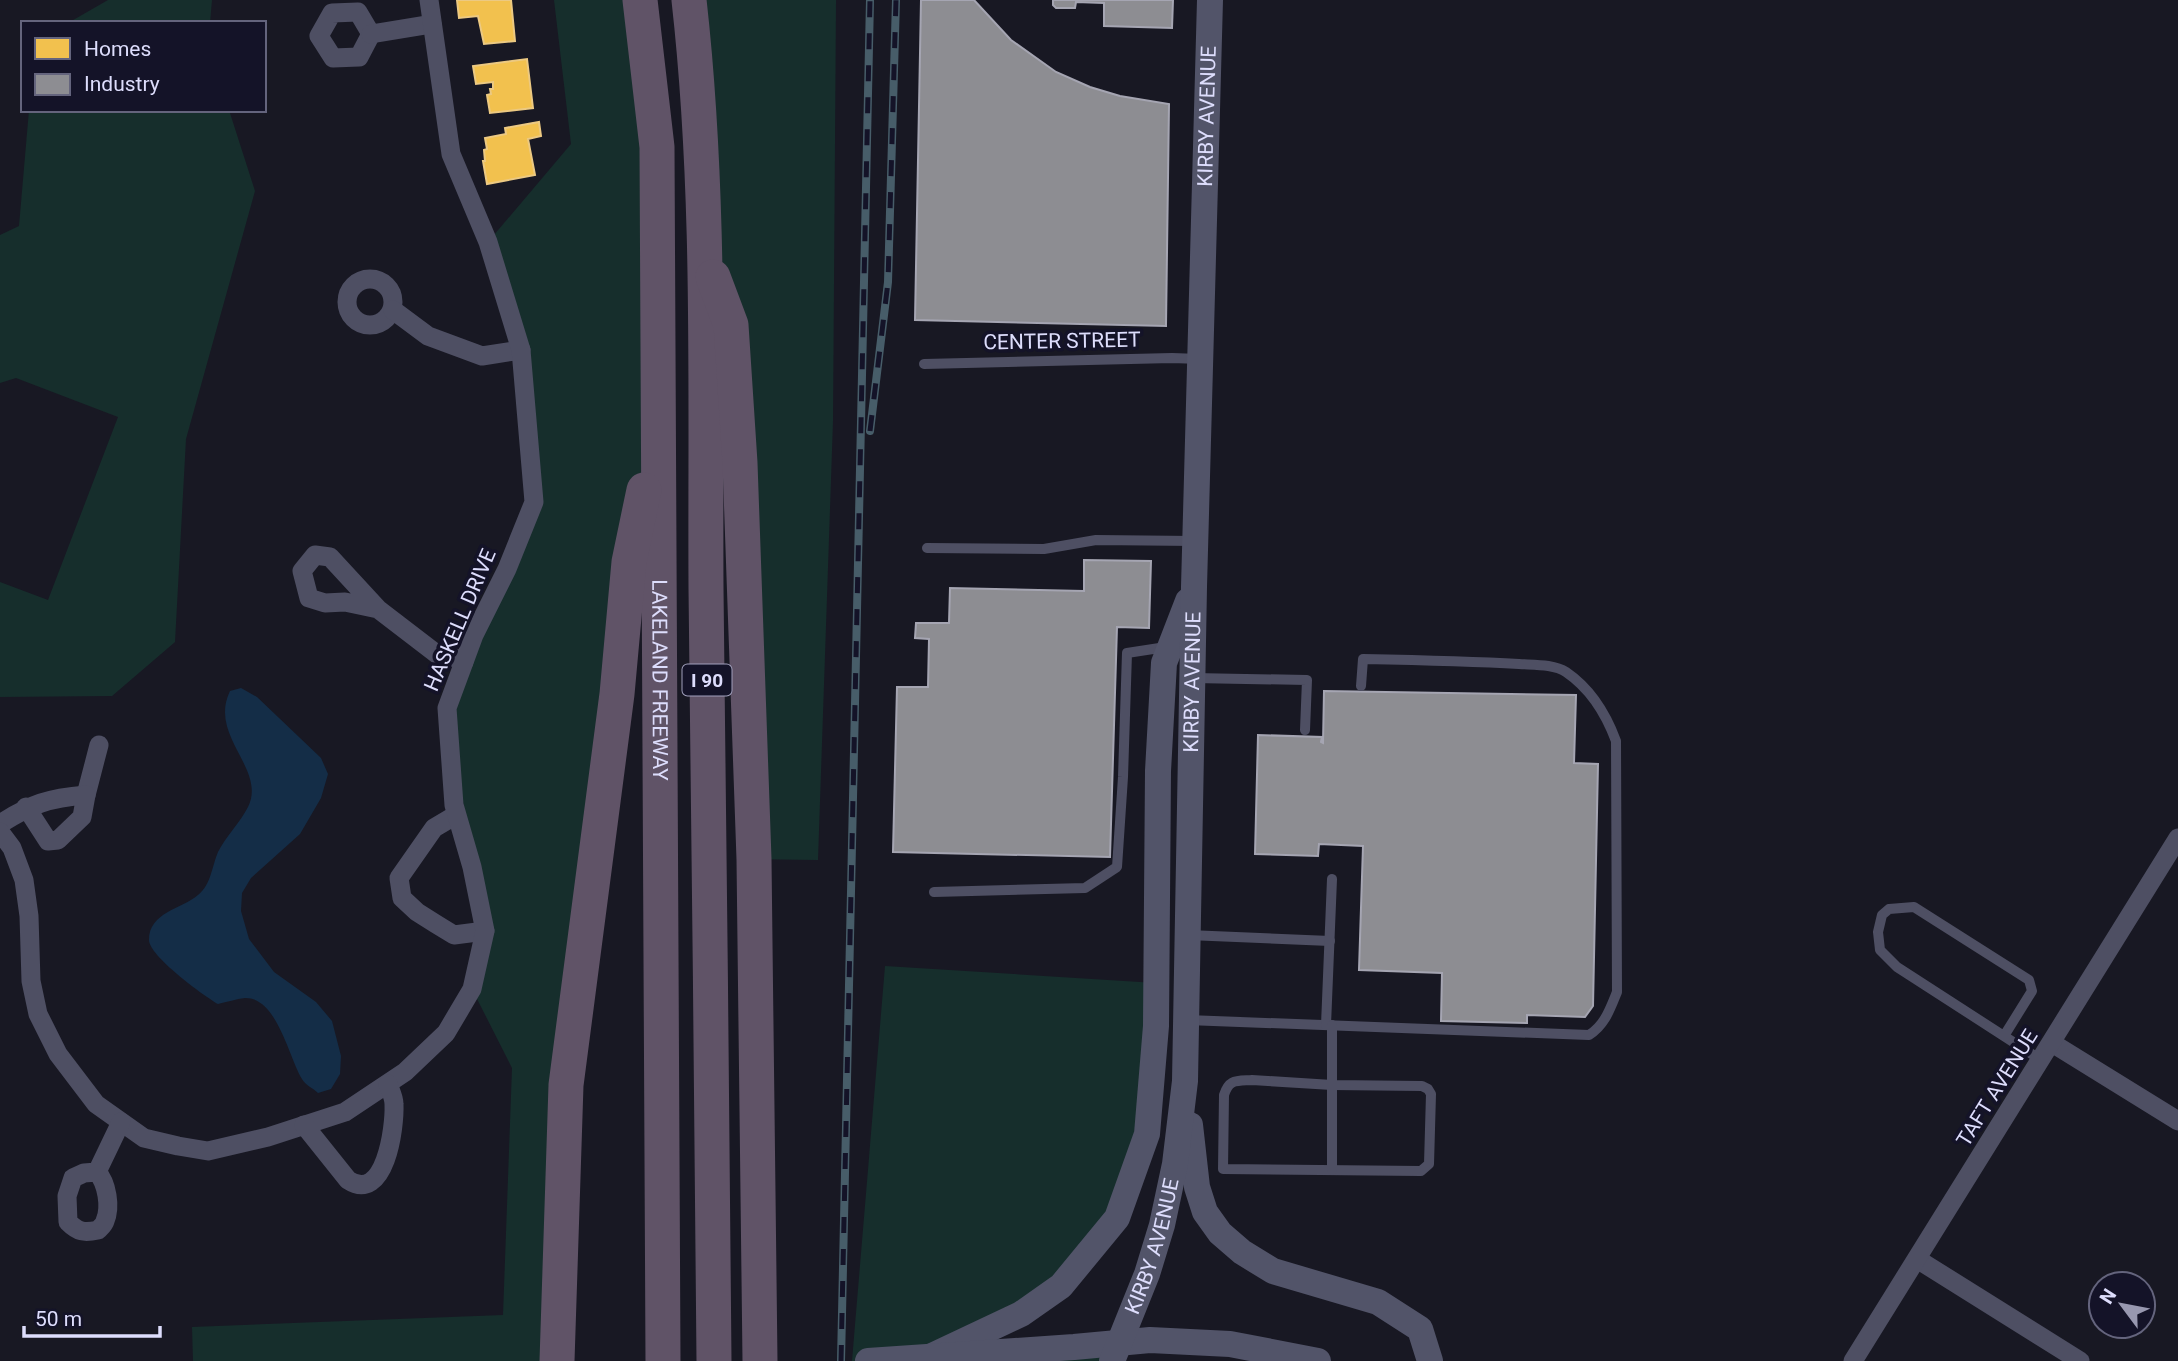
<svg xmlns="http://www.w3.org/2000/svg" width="2178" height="1361" viewBox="0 0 2178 1361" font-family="Roboto,sans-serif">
	<rect width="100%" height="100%" fill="#181823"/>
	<!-- green -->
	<g fill="#162e2c">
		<polygon points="108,0 212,0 210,23 68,23"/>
		<polygon points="554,0 640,0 657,425 629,562 557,1361 193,1361 192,1327 503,1315 512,1068 472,989 485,931 447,708 534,502 524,369 488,242 571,144"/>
		<polygon points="689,0 836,0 833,421 818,860 754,859 705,258"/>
		<polygon points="29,110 229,110 255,191 186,439 175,642 112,696 0,697 0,582 48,600 118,417 16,378 0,383 0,235 19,226"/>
		<polygon points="885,966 1156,983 1156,1026 1117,1218 1061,1286 934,1355 1074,1347 1112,1361 852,1361"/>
	</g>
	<!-- water -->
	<path fill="#142d47" d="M 241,688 L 257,697 L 321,758 L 328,774 L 321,798 L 300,834 L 251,878 L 242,893 L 241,911 L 249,939 L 274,972 L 316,1002 L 332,1021 L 341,1056 L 340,1074 L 331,1089 L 318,1093 C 313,1088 305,1085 302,1079 C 289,1058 277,997 245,998 C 236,999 227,1002 218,1004 C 204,996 149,956 149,940 C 149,912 182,909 198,895 C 211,885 212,866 218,852 C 226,836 240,823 248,807 C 267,769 208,736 230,691 Z"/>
	<!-- homes -->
	<g fill="#f2c14e" stroke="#ecc982" stroke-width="2">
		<polygon points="457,0 511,0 515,41 484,44 478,16 459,18"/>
		<polygon points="527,59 533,108 490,113 487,95 491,94 490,89 493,89 493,82 476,84 473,66"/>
		<polygon points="539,122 541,136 528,139 535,175 487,184 483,161 485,161 484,150 487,149 485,138 506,134 505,128"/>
	</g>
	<!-- industry -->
	<g fill="#8d8d92" stroke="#a5a5b2" stroke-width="2">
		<polygon points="921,0 974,0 1011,40 1056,72 1090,87 1120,96 1169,104 1166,326 915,320"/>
		<polygon points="1053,0 1173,0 1172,28 1104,26 1104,3 1076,2 1075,8 1056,8 1053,5"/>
		<polygon points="1084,560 1151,561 1149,628 1117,627 1110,857 893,852 897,687 928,687 929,639 915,638 916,623 949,623 950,588 1084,591"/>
		<polygon points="1324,691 1576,695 1574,763 1598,764 1593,1006 1585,1017 1527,1015 1527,1023 1441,1021 1442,973 1359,970 1363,846 1319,844 1318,856 1255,854 1258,735 1322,737 1321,742 1323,743"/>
	</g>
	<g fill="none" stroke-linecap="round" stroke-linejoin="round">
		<!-- lane -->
		<g stroke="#4e4f63" stroke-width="10">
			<polyline points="924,364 1172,358 1200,359"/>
			<polyline points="927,548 1044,549 1096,540 1195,541"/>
			<polyline points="1193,678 1307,680 1305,730"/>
			<polyline points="934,892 1085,888 1117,867 1123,777 1127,653 1166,647"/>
			<polyline points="1188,935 1330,941"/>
			<path d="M 1187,1020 L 1589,1035 C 1605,1025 1610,1009 1617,992 L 1616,741 C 1606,714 1591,689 1566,672 C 1554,664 1534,665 1519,664 C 1467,661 1415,660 1363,659 L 1361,686"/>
			<polyline points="1326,1025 1332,879"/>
			<polyline points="2004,1036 2032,991 2029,980 1914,907 1889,909 1882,915 1878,932 1880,950 1897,967 2041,1060"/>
			<path d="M 1252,1080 L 1332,1085 L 1422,1086 L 1428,1089 L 1431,1094 L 1429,1164 L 1421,1171 L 1223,1169 L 1224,1095 C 1229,1079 1236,1081 1252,1080 Z"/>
			<polyline points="1332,1170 1332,1025"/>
		</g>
		<!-- street -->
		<g stroke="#4e4f63" stroke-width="19">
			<polygon points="358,12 371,34 359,57 333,58 319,36 332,13"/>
			<polyline points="371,34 432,24"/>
			<circle cx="370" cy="302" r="23"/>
			<polyline points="393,310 428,336 482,356 521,350"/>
			<polyline points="378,609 345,602 325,603 309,598 302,571 315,555 330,557 378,609 438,655 450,656 464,662"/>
			<polyline points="86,795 99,745"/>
			<polyline points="456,815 434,828 399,878 402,898 417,912 436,924 454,935 485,931"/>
			<path d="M 0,824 C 31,804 49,798 86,795 L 82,817 L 58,840 L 48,841 L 26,807"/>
			<polyline points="0,832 12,848 24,880 29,916 31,981 38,1014 58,1054 96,1104 144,1138 178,1146 208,1151 268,1137 345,1112 405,1072 446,1033 472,989 485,931 472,867 454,805 447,708 474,635 507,569 534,502 521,350 488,242 451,154 429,0"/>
			<polyline points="2052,1043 2178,1121"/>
			<path d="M 304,1125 L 348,1180 C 385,1204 395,1128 394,1104 C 394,1097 390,1090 388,1084"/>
			<path d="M 97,1172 L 84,1173 L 73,1178 L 67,1196 L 68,1222 C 78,1232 84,1233 98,1230 C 101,1227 104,1225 105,1221 C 111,1207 107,1183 97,1172 L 121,1122"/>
			<polyline points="1917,1259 2080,1361"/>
			<polyline points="1853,1361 2178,838"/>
		</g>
		<!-- secondary -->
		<g stroke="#525469" stroke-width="26">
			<polyline points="1190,1125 1197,1187 1205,1212 1220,1233 1242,1252 1273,1271 1378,1302 1420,1329 1430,1361"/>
			<polyline points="932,1356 1021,1314 1061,1286 1117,1218 1147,1134 1156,1026 1158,771 1164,663 1188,601"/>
			<polyline points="868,1361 1074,1347 1150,1340 1230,1344 1318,1361"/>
			<path id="s1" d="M 1112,1361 L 1147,1274 L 1162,1225 L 1175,1164 L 1185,1081 L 1194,587 L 1210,0"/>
		</g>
		<!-- highway -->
		<g stroke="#605367" stroke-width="35">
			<path id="s2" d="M 640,0 L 657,147 L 663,1361"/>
			<path d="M 689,0 C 711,195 705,392 706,588 C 708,846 713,1103 714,1361"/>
			<polyline points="713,277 731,325 740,463 754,859 760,1361"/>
			<polyline points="557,1361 566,1085 617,694 629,562 644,490"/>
		</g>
		<!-- rail casing -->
		<g stroke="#475d69" stroke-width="8">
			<g id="rail">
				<polyline points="870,431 888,282 896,0"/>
				<polyline points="841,1361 870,0"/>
			</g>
		</g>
		<!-- rail -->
		<use href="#rail" stroke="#141328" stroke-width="5" stroke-dasharray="16" stroke-linecap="butt"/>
	</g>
	<g text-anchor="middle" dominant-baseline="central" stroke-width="7" stroke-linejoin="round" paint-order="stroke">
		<!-- shield labels -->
		<rect fill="#141328" stroke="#a1a0bc" stroke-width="2" x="682.5" y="664.5" width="49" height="31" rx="5"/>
		<g font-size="19" font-weight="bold" fill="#ddddfc">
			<text x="707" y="680">I 90</text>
		</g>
		<!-- street labels -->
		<g font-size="21" fill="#ddddfc" stroke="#141328">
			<text stroke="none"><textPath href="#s1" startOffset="1256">KIRBY AVENUE</textPath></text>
			<text transform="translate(1062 341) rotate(-1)">CENTER STREET</text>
			<text transform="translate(460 620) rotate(-67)">HASKELL DRIVE</text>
			<text stroke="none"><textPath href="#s2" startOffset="681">LAKELAND FREEWAY</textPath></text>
			<text stroke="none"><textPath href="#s1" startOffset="690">KIRBY AVENUE</textPath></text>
			<text transform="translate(1997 1088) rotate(-58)">TAFT AVENUE</text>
			<text stroke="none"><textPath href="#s1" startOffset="122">KIRBY AVENUE</textPath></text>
		</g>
	</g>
	<!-- legend -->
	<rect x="21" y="21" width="245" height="91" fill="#141328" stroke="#64647d" stroke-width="2"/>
	<rect x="35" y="38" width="35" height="21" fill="#f2c14e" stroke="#64647d" stroke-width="2"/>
	<text x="84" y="56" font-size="21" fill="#ddddfc">Homes</text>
	<rect x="35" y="74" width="35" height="21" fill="#8d8d92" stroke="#64647d" stroke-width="2"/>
	<text x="84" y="91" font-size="21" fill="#ddddfc">Industry</text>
	<!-- north arrow -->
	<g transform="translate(2122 1305) rotate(302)"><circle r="33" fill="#141328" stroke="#64647d" stroke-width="2"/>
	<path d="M0-5L12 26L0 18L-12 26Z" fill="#9898b0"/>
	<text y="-10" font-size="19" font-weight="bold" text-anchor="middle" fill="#ddddfc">N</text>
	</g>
	<!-- scale -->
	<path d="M24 1326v10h136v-10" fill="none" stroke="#ddddfc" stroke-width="3.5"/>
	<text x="35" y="1326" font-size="21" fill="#ddddfc" stroke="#141328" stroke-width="5" paint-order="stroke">50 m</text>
</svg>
